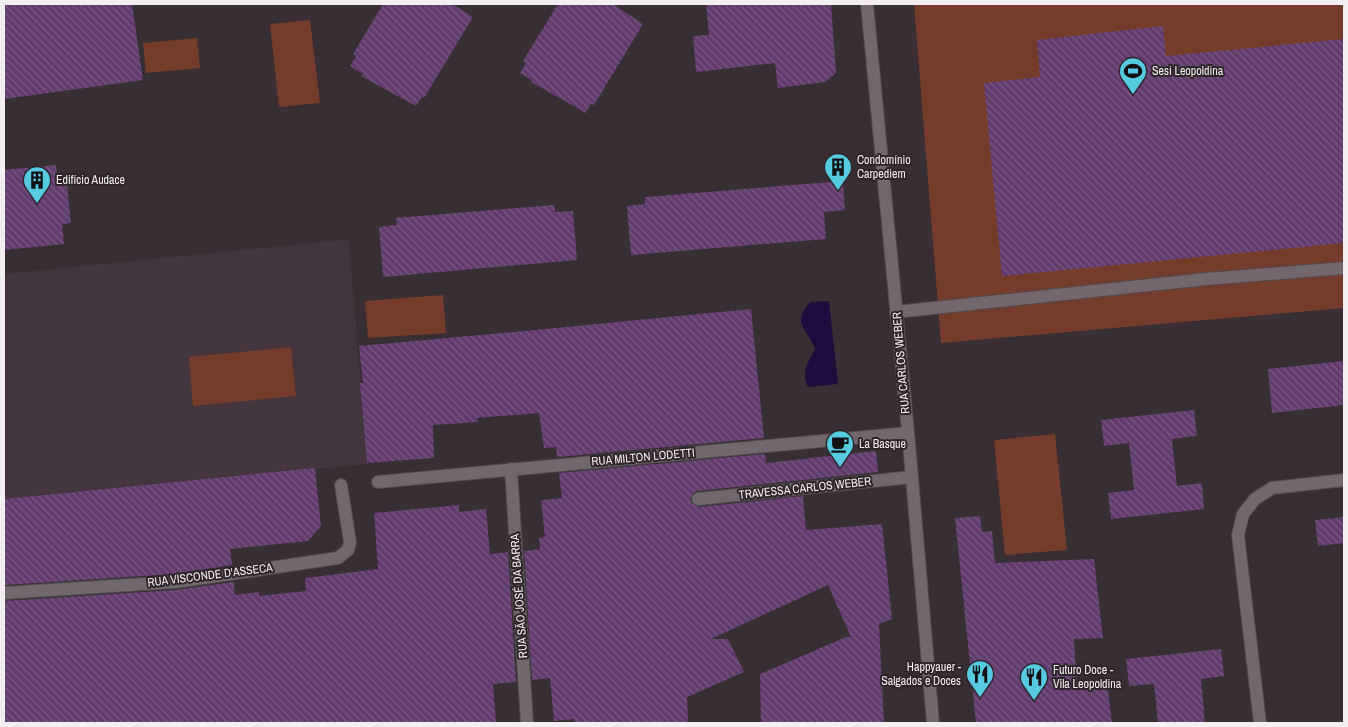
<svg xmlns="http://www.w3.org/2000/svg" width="1348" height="727" viewBox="0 0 1348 727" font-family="'Archivo Narrow',sans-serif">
	<defs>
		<pattern id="building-back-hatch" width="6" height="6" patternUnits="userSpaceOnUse" patternTransform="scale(1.25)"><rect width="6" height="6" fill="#613c6d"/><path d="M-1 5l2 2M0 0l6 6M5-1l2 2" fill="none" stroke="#785882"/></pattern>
	</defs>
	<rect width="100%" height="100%" fill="#372f33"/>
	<!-- built -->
	<polygon fill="#43353d" points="349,239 367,464 4,499 4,274"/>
	<!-- pitch -->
	<g fill="#753c2b">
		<polygon points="914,4 1344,4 1344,308 941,343"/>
		<polygon points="310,20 320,103 279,107 270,24"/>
		<polygon points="197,38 200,68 146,73 143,43"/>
		<polygon points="443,295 446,333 368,338 365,301"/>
		<polygon points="291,347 296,396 193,406 189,357"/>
		<polygon points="1055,434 1067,550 1005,555 994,440"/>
	</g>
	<!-- water -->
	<path fill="#1d0d3f" d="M 829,301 L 838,384 L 808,387 C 801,371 808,363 815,349 C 807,328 791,324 810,302 Z"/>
	<!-- building -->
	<g fill="url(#building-back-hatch)">
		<polygon points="4,4 132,4 143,80 4,99"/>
		<polygon points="383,4 452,4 473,17 424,98 422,97 416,106 361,76 363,74 350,66 356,56 353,54"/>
		<polygon points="558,4 613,4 643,24 594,105 591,104 586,113 531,82 532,80 520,73 526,63 523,61"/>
		<polygon points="706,4 831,4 836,73 825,82 778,88 775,63 696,72 693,36 709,35"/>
		<polygon points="1163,26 1166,56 1344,39 1344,243 1002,276 984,83 1040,77 1037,40"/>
		<polygon points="56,165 58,185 67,184 71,223 62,224 64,244 4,250 4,170"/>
		<polygon points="843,181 845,210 824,212 826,239 631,255 627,206 645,204 645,197"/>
		<polygon points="554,205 555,212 573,211 577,260 383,277 379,227 397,225 396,218"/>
		<polygon points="751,309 764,438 557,457 556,447 544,448 539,413 477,418 478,422 433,425 434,458 367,463 360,383 363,383 359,346 525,331"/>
		<polygon points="1344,361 1344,405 1272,413 1268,369"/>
		<polygon points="1194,410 1197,436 1172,439 1177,486 1202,483 1204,509 1111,519 1108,493 1134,490 1129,443 1104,446 1101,420"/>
		<polygon points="876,451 878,472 697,491 693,493 690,499 692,504 699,507 803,496 806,530 882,524 892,619 879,624 884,723 761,723 760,674 846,637 851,637 828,585 711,639 728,639 744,672 687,697 688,723 574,723 574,719 554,721 550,678 532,680 524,551 540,549 539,538 545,537 541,500 562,498 559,473 765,454 766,463"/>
		<polygon points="315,468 321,526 308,541 230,549 232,565 174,574 4,585 4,499"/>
		<polygon points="459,505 459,512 486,509 490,554 508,552 516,682 493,684 496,723 4,723 4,601 176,590 234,582 235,595 259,592 259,596 306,591 305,578 378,569 374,513"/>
		<polygon points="980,516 982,532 992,531 995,563 1094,559 1103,638 1074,639 1077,690 1108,689 1112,723 976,723 955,518"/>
		<polygon points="1344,517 1344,543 1318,546 1315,520"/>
		<polygon points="1221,649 1224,676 1201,679 1205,723 1158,723 1154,684 1129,686 1126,659"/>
	</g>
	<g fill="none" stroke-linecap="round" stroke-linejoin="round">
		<!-- service casing -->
		<g stroke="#514b4e" stroke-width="14">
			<g id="service">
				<polyline points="896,312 1206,279 1344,268"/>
				<polyline points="1260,723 1238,535 1243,514 1255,499 1272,488 1344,480"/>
			</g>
		</g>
		<!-- minor casing -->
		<g stroke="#514b4e" stroke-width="14">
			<g id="minor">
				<polyline points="867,4 909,443 933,723"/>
				<polyline points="511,469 527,723"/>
				<polyline points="378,482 908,433"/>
				<polyline points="698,499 912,477"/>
				<polyline points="4,593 175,582 338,558 348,550 350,542 341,485"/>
			</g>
		</g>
		<!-- service -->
		<use href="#service" stroke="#71676c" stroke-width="12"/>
		<!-- minor -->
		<use href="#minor" stroke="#71676c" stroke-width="12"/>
	</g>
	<!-- icons -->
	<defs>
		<g id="stadium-pin" transform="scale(1.4375)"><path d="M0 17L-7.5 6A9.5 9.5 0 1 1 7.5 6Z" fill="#55cae0" stroke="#2d2529"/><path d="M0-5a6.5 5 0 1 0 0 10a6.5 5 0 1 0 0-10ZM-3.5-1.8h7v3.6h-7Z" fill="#111"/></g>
		<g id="building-pin" transform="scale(1.4375)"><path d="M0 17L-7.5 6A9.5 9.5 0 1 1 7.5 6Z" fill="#55cae0" stroke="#2d2529"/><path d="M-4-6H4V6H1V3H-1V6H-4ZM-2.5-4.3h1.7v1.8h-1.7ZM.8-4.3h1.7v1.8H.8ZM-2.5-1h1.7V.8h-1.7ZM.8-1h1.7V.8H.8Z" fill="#111"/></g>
		<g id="cafe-pin" transform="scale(1.4375)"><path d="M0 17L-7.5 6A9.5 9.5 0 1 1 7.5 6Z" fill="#55cae0" stroke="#2d2529"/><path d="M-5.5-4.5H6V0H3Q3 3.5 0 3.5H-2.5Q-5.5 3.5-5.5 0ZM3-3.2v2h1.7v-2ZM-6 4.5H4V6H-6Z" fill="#111"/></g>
		<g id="restaurant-pin" transform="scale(1.4375)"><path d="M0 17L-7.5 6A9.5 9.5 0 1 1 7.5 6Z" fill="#55cae0" stroke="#2d2529"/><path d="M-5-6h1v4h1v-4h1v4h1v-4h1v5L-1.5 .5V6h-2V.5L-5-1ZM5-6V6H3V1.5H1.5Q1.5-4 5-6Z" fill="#111"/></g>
	</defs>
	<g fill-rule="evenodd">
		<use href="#stadium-pin" x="1133" y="71"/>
		<use href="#building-pin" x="838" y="167"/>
		<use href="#building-pin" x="37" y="180"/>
		<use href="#cafe-pin" x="840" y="444"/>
		<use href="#restaurant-pin" x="980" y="674"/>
		<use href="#restaurant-pin" x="1034" y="677"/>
	</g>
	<g text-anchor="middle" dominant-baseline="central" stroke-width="4" stroke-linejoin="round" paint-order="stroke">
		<!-- poi labels -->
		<g font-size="12" fill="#f3eef1" stroke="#2d2529" text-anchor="start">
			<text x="1152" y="71">Sesi Leopoldina</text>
			<text x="857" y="160">Condomínio<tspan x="857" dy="14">Carpediem</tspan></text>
			<text x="56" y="180">Edifício Audace</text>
			<text x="859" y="444">La Basque</text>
			<text x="961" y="667" text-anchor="end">Happyauer -<tspan x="961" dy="14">Salgados e Doces</tspan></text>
			<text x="1053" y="670">Futuro Doce -<tspan x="1053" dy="14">Vila Leopoldina</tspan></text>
		</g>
		<!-- street labels -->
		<g font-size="12" fill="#f3eef1" stroke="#2d2529">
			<text transform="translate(901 363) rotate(-95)">RUA CARLOS WEBER</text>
			<text transform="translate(643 457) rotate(-5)">RUA MILTON LODETTI</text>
			<text transform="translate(805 488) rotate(-6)">TRAVESSA CARLOS WEBER</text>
			<text transform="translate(210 575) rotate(-7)">RUA VISCONDE D'ASSECA</text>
			<text transform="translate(519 596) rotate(-94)">RUA SÃO JOSÉ DA BARRA</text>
		</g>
	</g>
	<!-- border -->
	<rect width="1348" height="727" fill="none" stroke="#f3eef1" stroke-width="10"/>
</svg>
